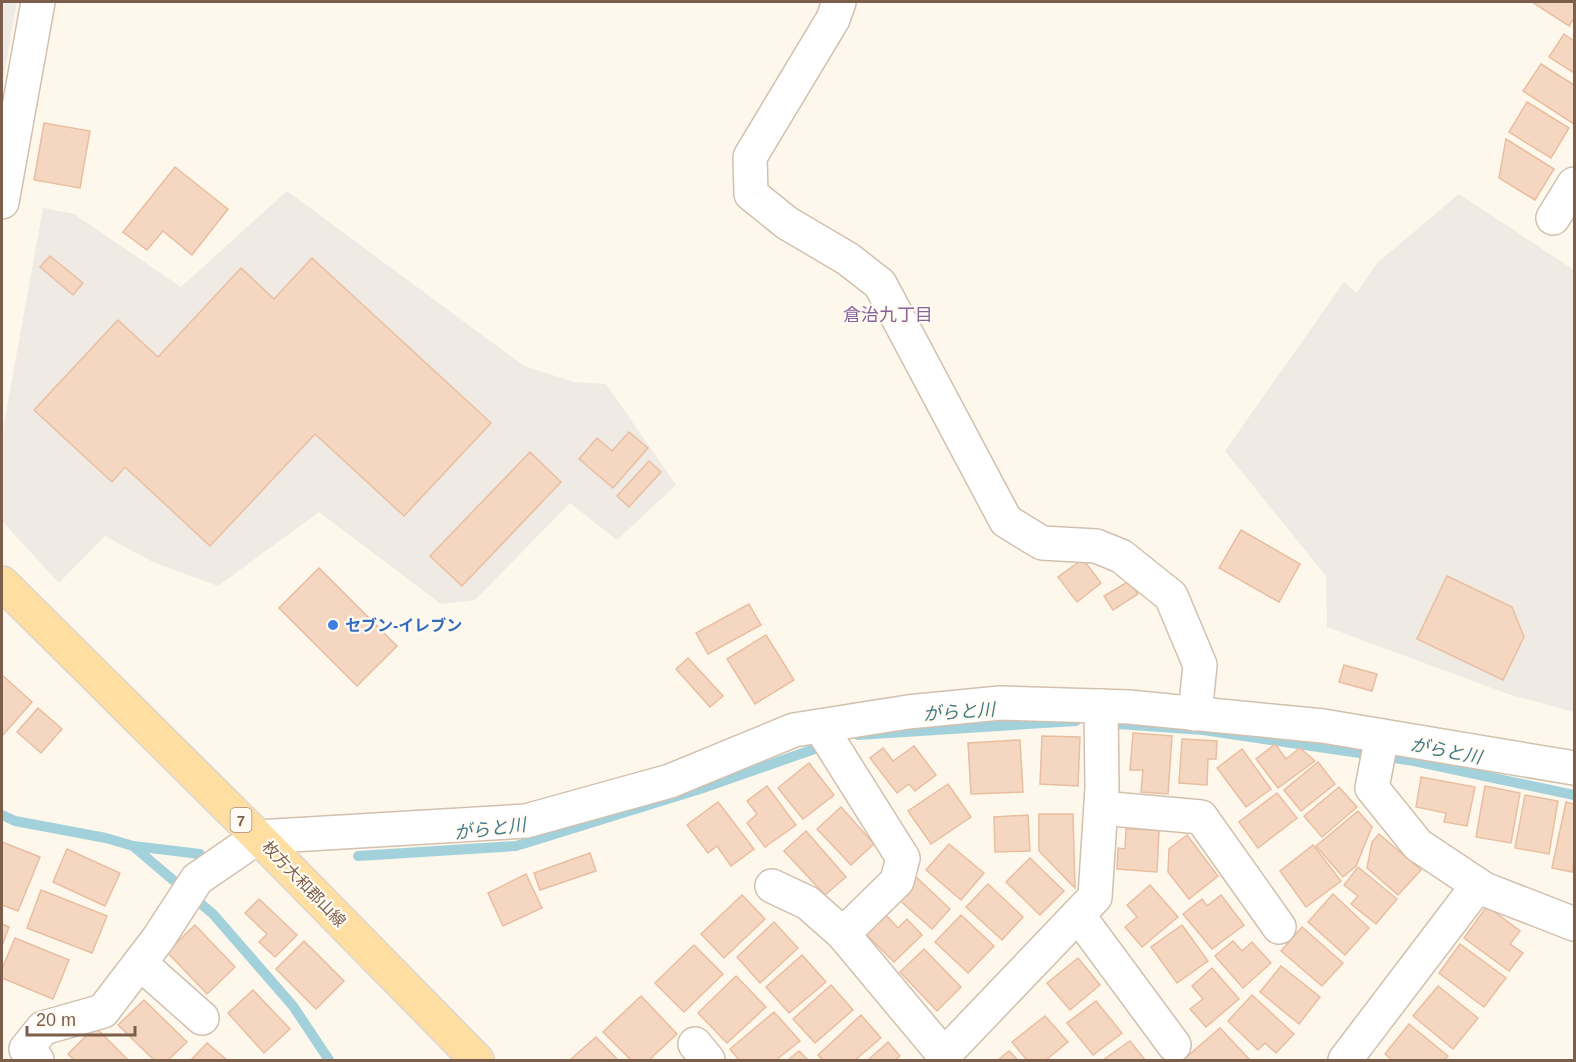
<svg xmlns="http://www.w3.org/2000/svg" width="1576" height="1062" viewBox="0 0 1576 1062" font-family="Arial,'Noto Sans JP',sans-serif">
	<rect width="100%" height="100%" fill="#fef7eb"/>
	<!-- industrial -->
	<g fill="#efeae3">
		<polygon points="2,2 17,2 2,86"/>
		<polygon points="287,191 524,366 574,382 606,384 676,485 617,540 570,503 475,600 441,604 319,512 218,586 153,562 105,536 59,583 2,521 2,435 43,208 74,214 181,287"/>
		<polygon points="1459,194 1574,270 1574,712 1508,694 1327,627 1326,576 1225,451 1344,282 1357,293 1377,263"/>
	</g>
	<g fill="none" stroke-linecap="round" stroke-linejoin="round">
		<!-- stream -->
		<g stroke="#a2d1dc" stroke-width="10">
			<polyline points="1104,723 1203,730 1414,761 1574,795"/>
			<polyline points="858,735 1076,721"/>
			<polyline points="2,815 15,821 106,838 133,846 200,854"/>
			<polyline points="133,846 213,914 293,1006 329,1060"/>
			<polyline points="358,856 516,846 700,789 826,745"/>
		</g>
	</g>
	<!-- building -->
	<g fill="#f5d7c1" stroke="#e9bea0" stroke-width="1.5">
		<polygon points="1532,2 1574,2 1574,18 1569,26"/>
		<polygon points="1564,34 1574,41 1574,73 1549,57"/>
		<polygon points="1541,64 1574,85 1574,124 1523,91"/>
		<polygon points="1527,102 1569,128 1551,158 1509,132"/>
		<polygon points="44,123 90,131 80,188 34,180"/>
		<polygon points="1506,139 1554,169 1535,200 1499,178"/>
		<polygon points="175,167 228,209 192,255 163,231 147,250 123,232"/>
		<polygon points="50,256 83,283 73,295 40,267"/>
		<polygon points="312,258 491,423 404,516 315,434 210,546 125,467 112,482 34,410 118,320 158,357 241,268 274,299"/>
		<polygon points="629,432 648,448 613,488 579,459 597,438 612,451"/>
		<polygon points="530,452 561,482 462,586 430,556"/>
		<polygon points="649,461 661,472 629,507 617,496"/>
		<polygon points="1241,530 1300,564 1279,602 1219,568"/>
		<polygon points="1083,559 1101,583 1077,602 1058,577"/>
		<polygon points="319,568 397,646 357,686 279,608"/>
		<polygon points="1447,576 1512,607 1524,637 1503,680 1417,639"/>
		<polygon points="1129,581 1138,594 1113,610 1104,596"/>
		<polygon points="749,604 761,625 708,654 696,633"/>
		<polygon points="766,635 794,680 755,704 727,659"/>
		<polygon points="688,658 723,696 710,707 676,669"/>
		<polygon points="1344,665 1377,674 1372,691 1339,682"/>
		<polygon points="2,675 32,702 2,736"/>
		<polygon points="38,708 62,729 41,753 17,732"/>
		<polygon points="1133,733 1172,736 1168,794 1141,792 1143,770 1130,770"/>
		<polygon points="1042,736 1080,737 1078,786 1040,784"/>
		<polygon points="1182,739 1217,741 1216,759 1208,759 1207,785 1179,783"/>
		<polygon points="1020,740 1023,792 971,794 968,743"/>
		<polygon points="1275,744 1286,759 1300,748 1315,761 1278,788 1256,759"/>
		<polygon points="914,746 936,775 915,791 909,784 897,793 870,758 883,748 893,761"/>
		<polygon points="1242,749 1271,789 1246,807 1217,768"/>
		<polygon points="1318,762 1335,784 1301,811 1284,790"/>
		<polygon points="809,763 834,795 803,819 778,788"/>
		<polygon points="1421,777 1475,787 1467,826 1444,822 1446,813 1416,807"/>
		<polygon points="948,784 971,817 931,844 908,811"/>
		<polygon points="767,786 796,825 765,847 747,823 757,814 747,801"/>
		<polygon points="1485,786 1520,793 1511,843 1476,837"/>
		<polygon points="1339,787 1357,807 1322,837 1304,816"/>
		<polygon points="1277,793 1297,818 1258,848 1239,822"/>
		<polygon points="1525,795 1558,801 1549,854 1515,848"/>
		<polygon points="718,802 754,849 731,866 717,846 708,853 687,825"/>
		<polygon points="1566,802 1574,804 1574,860 1572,872 1552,868"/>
		<polygon points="841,807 874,844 851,865 817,829"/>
		<polygon points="1358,811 1372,827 1356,866 1343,877 1316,846"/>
		<polygon points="1039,814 1073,814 1075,888 1039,851"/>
		<polygon points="1028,815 1030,851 995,852 994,817"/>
		<polygon points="1126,829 1159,830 1157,872 1117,869 1118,848 1125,849"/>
		<polygon points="806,831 846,877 825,895 784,851"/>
		<polygon points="1379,834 1421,870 1398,895 1367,868 1372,842"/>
		<polygon points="1187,835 1218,876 1189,899 1168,872 1169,849"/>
		<polygon points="2,842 40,857 18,911 2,905"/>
		<polygon points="949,844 984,873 961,900 926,870"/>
		<polygon points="1313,845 1341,881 1306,907 1280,871"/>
		<polygon points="67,849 120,873 105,906 53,882"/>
		<polygon points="590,853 596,871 540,890 534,873"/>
		<polygon points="1030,858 1064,891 1040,915 1006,882"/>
		<polygon points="1358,867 1397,899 1376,924 1351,904 1358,896 1344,885"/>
		<polygon points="526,874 542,908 503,926 488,893"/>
		<polygon points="915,876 950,909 932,929 896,897"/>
		<polygon points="988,884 1023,917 1002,940 966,907"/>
		<polygon points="1150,885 1178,917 1142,947 1125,927 1137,917 1127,905"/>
		<polygon points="41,890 107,916 92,953 27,928"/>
		<polygon points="1333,894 1369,928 1345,955 1308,922"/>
		<polygon points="742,895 765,919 724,958 701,934"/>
		<polygon points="1221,895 1244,925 1212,949 1183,914 1202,899 1207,906"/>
		<polygon points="259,899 297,935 275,957 259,942 267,934 245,913"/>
		<polygon points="1487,906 1520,931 1510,944 1523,953 1509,971 1464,938"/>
		<polygon points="885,914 898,928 907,919 922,935 894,962 866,934"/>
		<polygon points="961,915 994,946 968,973 935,942"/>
		<polygon points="774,922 798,948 760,983 737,957"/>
		<polygon points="2,924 9,927 2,946"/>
		<polygon points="195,925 235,967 207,994 167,952"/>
		<polygon points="1182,925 1208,961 1177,983 1151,947"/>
		<polygon points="1302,927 1343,963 1322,986 1281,951"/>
		<polygon points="15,938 69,960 53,999 2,978 2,969"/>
		<polygon points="304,941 344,981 316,1009 276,969"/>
		<polygon points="1233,941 1242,951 1252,942 1271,963 1243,988 1215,956"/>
		<polygon points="1460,944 1506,978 1484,1007 1439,973"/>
		<polygon points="694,945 723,974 684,1012 655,983"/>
		<polygon points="924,949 961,987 937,1011 900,972"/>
		<polygon points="802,955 826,982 789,1013 766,987"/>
		<polygon points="1078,958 1100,985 1070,1010 1047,983"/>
		<polygon points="1281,966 1320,997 1299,1024 1260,992"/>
		<polygon points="1212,968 1239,999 1206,1027 1190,1009 1203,999 1192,986"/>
		<polygon points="736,976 766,1007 727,1043 698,1013"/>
		<polygon points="831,985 853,1010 815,1043 793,1019"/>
		<polygon points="1438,986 1478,1018 1453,1049 1413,1016"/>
		<polygon points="253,990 290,1029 264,1053 228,1013"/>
		<polygon points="1252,995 1294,1034 1276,1053 1265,1043 1258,1050 1228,1021"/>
		<polygon points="641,996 677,1034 649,1060 631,1060 603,1032"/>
		<polygon points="144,1000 187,1042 168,1060 154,1060 118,1025"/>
		<polygon points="1096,1001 1122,1033 1093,1055 1067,1023"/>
		<polygon points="774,1012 800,1041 776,1060 739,1060 730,1049"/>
		<polygon points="861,1015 881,1038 855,1060 823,1060 818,1055"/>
		<polygon points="1045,1016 1068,1042 1046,1060 1027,1060 1012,1042"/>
		<polygon points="1409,1024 1448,1056 1444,1060 1392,1060 1385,1054"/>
		<polygon points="95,1027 128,1060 74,1060 68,1054"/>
		<polygon points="1220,1028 1250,1060 1183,1060"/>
		<polygon points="596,1037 618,1060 570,1060"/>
		<polygon points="1130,1041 1145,1060 1103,1060"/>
		<polygon points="888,1042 900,1056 895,1060 868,1060"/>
		<polygon points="207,1043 227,1060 191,1060"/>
		<polygon points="799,1051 808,1060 788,1060"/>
		<polygon points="1009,1051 1018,1060 998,1060"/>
	</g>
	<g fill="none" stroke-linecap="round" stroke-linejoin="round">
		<!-- minor casing -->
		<g stroke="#d2c0af" stroke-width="36">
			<g id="minor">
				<polyline points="839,2 833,19 750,157 751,194 787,223 848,259 880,284 1006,521 1042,543 1096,546 1121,556 1171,596 1200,665 1195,714"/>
				<polyline points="2,202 38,2"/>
				<polyline points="1553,218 1574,184"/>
				<polyline points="820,726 903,858 897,881 843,934 944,1055"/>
				<polyline points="1382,736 1372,788 1418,845 1484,889 1574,924"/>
				<polyline points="1101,808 1201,817 1279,927"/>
				<polyline points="772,886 808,903 843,934"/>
				<polyline points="1078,915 1174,1045"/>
				<polyline points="140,963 202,1018"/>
				<polyline points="695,1044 708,1060"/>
				<polyline points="37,1060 26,1049 43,1028 103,1011 158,939 197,879 258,837 526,821 670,781 794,730 908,712 1000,703 1129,707 1323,726 1574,768"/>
				<polyline points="945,1060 944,1055 1095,897 1102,788 1101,706"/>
				<polyline points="1345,1060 1478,885"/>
			</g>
		</g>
		<!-- major casing -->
		<g stroke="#ddd5d0" stroke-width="36">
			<polyline id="major" points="2,583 258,837 477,1060"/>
		</g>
		<!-- minor -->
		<use href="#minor" stroke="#fff" stroke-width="33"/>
		<!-- major -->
		<use href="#major" stroke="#ffdfa1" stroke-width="33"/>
	</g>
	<!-- markers -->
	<circle fill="#3f7fe0" stroke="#fffbf3" stroke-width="2" cx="333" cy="625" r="6"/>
	<g text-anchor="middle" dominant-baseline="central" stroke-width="4.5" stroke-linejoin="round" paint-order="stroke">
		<!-- shield labels -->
		<rect fill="#fffbf3" stroke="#a38d7d" stroke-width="1.5" x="230.5" y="808" width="21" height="24" rx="4.5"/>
		<g font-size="15" font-weight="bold" fill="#7c5e4b">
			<text x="241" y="820">7</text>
		</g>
		<!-- shop labels -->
		<g font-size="16" font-weight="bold" fill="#366cbe" stroke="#fffbf3" text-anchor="start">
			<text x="345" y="625">セブン-イレブン</text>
		</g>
		<!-- street labels -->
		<g font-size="16" fill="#7c5e4b" stroke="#fffbf3">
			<text transform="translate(304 884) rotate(46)">枚方大和郡山線</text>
		</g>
		<!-- neighbourhood labels -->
		<g font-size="18" fill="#886497" stroke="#fffbf3">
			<text x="888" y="315">倉治九丁目</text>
		</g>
		<!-- water labels -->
		<g font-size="18" font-style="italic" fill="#3f7b89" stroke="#fffbf3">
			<text transform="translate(959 712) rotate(-4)">がらと川</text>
			<text transform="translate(1446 751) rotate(11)">がらと川</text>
			<text transform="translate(490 829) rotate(-7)">がらと川</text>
		</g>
	</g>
	<!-- border -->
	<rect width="1576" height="1062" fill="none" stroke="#7c5e4b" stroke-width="6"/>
	<!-- scale -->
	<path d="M27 1026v9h108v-9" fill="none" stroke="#7c5e4b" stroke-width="3"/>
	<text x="36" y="1026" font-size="18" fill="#7c5e4b" stroke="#fffbf3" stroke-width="4.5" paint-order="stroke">20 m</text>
</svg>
